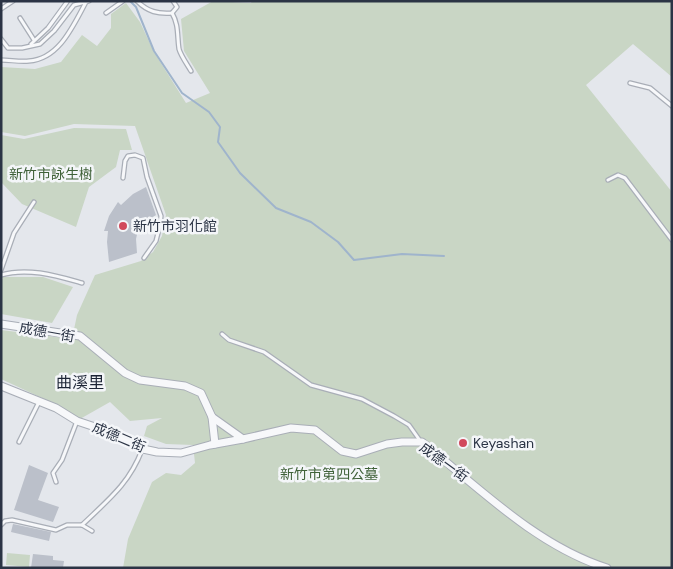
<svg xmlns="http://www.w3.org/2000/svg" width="673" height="569" viewBox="0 0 673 569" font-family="'DM Sans','Noto Sans TC',sans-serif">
	<rect width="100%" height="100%" fill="#e4e7ec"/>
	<!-- green -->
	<g fill="#c9d6c5">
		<polygon points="213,1 251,3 252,1 672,1 672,77 633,44 586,85 672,192 672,568 123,568 128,539 152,482 166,473 181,475 195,463 193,445 166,444 144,436 147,426 162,418 130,421 110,402 80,419 55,404 1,379 1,330 72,339 77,315 95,275 141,261 153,252 162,236 166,215 135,126 74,124 25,136 1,132 1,67 35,69 61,62 82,35 97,46 111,28 111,14 126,3 140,22 154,52 186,103 210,93 184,51 181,19"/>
		<polygon points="74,128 126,129 132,150 120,150 116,167 89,187 76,227 22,204 1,182 1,135 24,139"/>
		<polygon points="3,277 43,277 73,287 52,323 1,314 1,282"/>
		<polygon points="7,553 30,555 29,567 6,565"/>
	</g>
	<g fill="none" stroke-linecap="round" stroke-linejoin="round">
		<!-- stream -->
		<polyline stroke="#9fb4cc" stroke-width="2" points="130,1 136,7 154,51 182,93 209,112 220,127 218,142 240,173 276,208 311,222 338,242 354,260 402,254 444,256"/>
	</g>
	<!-- building -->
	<g fill="#bbc0ca">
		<polygon points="146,187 156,215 143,223 138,230 136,239 137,253 109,262 107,242 108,231 104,231 109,216 118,202 121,205 133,194"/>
		<polygon points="29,465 48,473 38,500 59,507 53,522 14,510"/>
		<polygon points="13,524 51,532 49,541 11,532"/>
		<polygon points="33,554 53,556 53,560 64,561 63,568 31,568"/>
	</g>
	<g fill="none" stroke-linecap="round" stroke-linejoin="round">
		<!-- lane casing -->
		<g stroke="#a9aeb7" stroke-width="5.5">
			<g id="lane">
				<path d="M 137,1 C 148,12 158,14 172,13 L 177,7 L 173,1"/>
				<polyline points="1,9 13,1"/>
				<polyline points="106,13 123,1"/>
				<path d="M 172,13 C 179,25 177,36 179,49 C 181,56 187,64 191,71"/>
				<polyline points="20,18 34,40"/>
				<polyline points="1,39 8,48 22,48 40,44 54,31 74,5 85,2"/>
				<polyline points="31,44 48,28 67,2"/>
				<path d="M 1,60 C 10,60 20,62 29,61 C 59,59 73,26 86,2 L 89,1"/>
				<polyline points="630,83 650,88 672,106"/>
				<polyline points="123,178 125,161 128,156 135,155 143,158 147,177 161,216 160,225 156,241 144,258"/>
				<polyline points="608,180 618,175 625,178 672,240"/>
				<polyline points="1,270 14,233 34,202"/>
				<path d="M 1,275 C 28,267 57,276 82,283"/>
				<polyline points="222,334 229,340 264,352 311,385 362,399 394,416 409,425 421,442"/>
				<polyline points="19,442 39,402"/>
				<polyline points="56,482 53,473 62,460 77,421"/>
				<polyline points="1,525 5,521 12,520 56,530 67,525 82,525 92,531"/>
				<path d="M 82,525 C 108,500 129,484 142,450"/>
			</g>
		</g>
		<!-- street casing -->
		<g stroke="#a9aeb7" stroke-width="9">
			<g id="street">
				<path d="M 1,324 L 80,336 L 125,373 L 140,380 L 185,386 L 201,393 L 212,417 L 243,439 L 291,428 L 315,430 L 342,451 L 356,454 L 387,444 L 402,442 L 422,442 C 479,488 537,546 607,568"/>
				<polyline points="1,386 56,408 77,421 119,435 128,442 143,449 157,452 181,453 210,445 243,439"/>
				<polyline points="212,417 215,444"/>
			</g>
		</g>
		<!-- lane -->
		<use href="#lane" stroke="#f7f8fa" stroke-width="3"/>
		<!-- street -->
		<use href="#street" stroke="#f7f8fa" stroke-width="7"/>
	</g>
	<!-- markers -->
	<g fill="#d1495b" stroke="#f4f6f9" stroke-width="2">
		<circle cx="123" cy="226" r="5"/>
		<circle cx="463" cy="443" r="5"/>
	</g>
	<g text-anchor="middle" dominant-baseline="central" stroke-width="5" stroke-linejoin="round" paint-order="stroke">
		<!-- park labels -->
		<g font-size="14" fill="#3f6138" stroke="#f4f6f9">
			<text x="51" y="174">新竹市詠生樹</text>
			<text x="329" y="474">新竹市第四公墓</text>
		</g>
		<!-- poi labels -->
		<g font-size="14" fill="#2b3445" stroke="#f4f6f9" text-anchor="start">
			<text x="133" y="226">新竹市羽化館</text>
			<text x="473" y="443">Keyashan</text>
		</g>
		<!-- street labels -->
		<g font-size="14" fill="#2b3445" stroke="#f4f6f9">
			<text transform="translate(47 332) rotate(10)">成德一街</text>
			<text transform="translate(119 437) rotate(23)">成德二街</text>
			<text transform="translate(444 462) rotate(36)">成德一街</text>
		</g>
		<!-- quarter labels -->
		<g font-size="16" fill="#1d2536" stroke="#f4f6f9">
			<text x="80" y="382">曲溪里</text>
		</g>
	</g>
	<!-- border -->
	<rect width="673" height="569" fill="none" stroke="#2b3445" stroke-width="5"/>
</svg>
